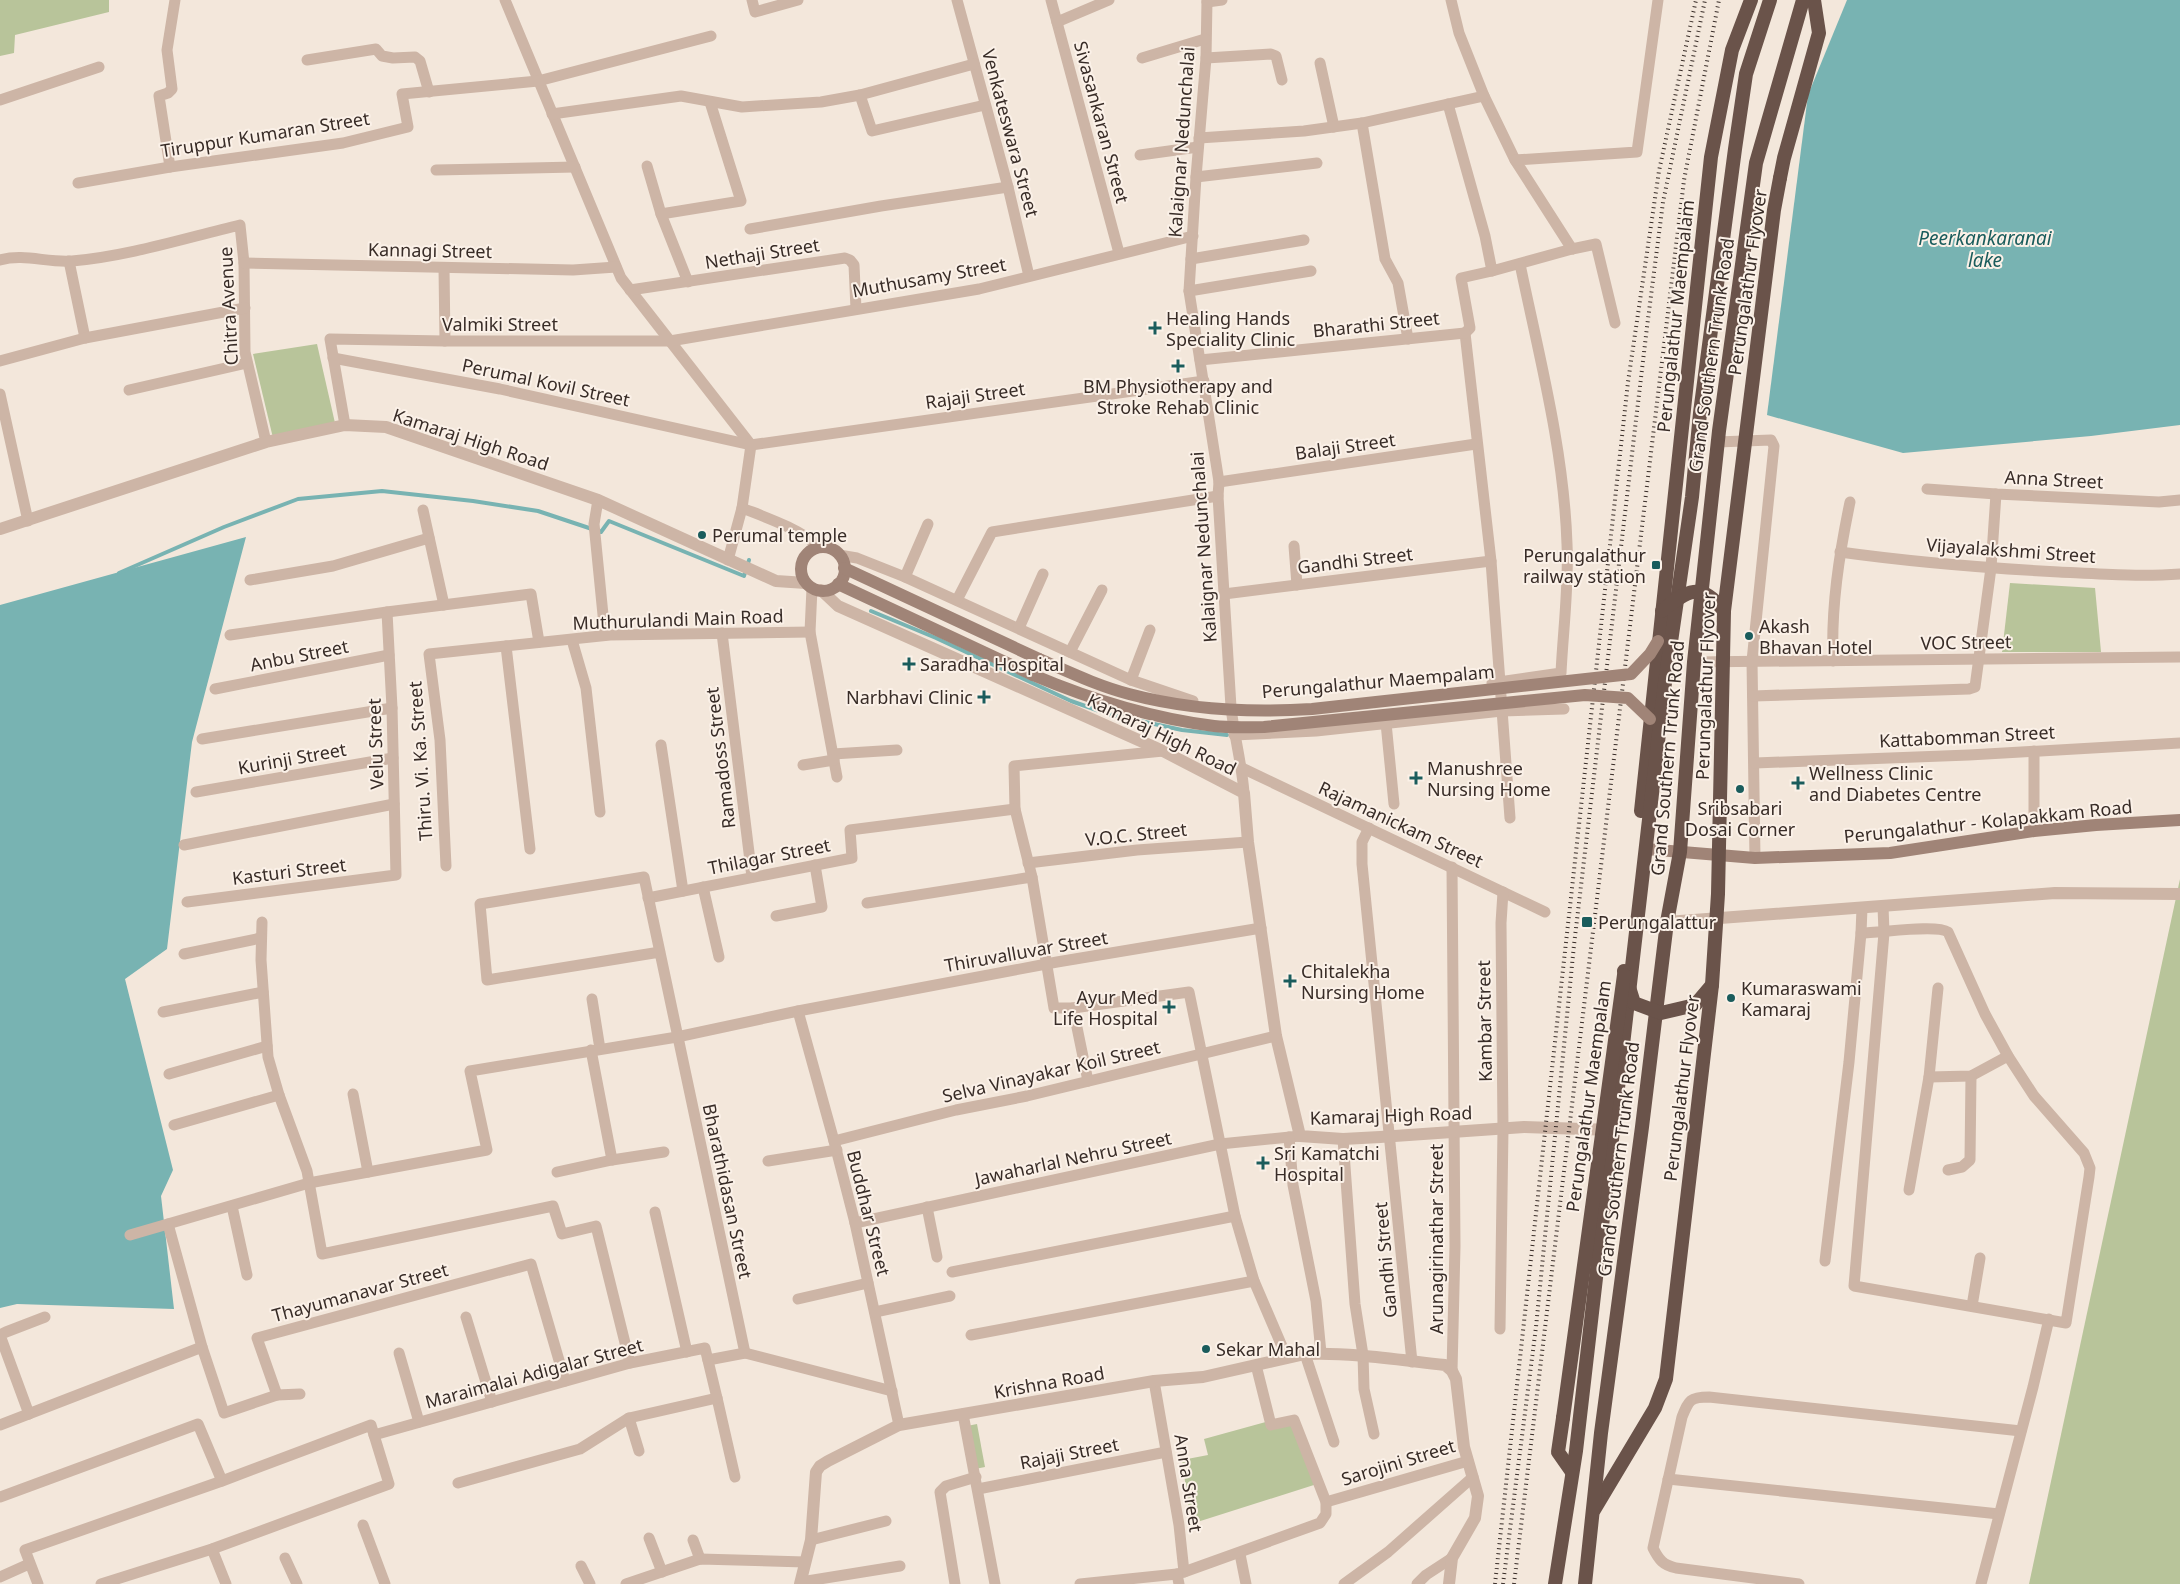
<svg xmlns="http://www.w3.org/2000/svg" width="2180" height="1584" viewBox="0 0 2180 1584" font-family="'Noto Sans',sans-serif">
	<rect width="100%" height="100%" fill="#f3e7db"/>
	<!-- green -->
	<g fill="#b8c49a">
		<polygon points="0,0 109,0 109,12 15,35 14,53 0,56"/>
		<polygon points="317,344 335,423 273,438 253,354"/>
		<polygon points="2010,583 2095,588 2101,652 2002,652"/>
		<polygon points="2180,879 2180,1584 2029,1584"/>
		<polygon points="1273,1420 1298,1424 1317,1484 1191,1524 1182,1460 1208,1455 1204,1439"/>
		<polygon points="977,1424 985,1467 975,1469 967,1426"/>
	</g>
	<!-- water -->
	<g fill="#78b3b2">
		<polygon points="1847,0 2180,0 2180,425 2091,436 1903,453 1767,415 1808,95"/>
		<polygon points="246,537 192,742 167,949 125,979 173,1170 161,1196 174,1309 17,1304 0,1308 0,605"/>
	</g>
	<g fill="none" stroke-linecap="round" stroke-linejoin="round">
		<!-- stream -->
		<g stroke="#78b3b2" stroke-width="4">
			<polyline points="119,573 224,527 298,499 382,491 473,501 538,511 601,532 609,521 744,576 749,560"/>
			<polyline points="871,611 936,638 1071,701 1108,714 1182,730 1227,735"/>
		</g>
		<!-- minor -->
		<g stroke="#cdb5a6" stroke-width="11">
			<polyline points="505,0 621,278 751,445 742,508 728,560"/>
			<polyline points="752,0 755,12 798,0"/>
			<polyline points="957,0 1008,187 1029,276"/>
			<polyline points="1051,0 1119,253"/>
			<path d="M 1207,0 L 1206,58 L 1196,177 L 1189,291 L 1219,482 L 1218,496 L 1231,707 C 1234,736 1242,764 1244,793"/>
			<polyline points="1451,0 1459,33 1484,96 1515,160 1572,249"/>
			<polyline points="1207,2 1222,0"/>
			<polyline points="1057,22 1109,0"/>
			<polyline points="1142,58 1205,39"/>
			<polyline points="1206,58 1271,54 1276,56 1282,80"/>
			<polyline points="307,60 376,49 382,56 393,58 415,57 420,61 429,92"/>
			<polyline points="1320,63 1334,127"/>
			<polyline points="860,95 872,131 985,105"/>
			<polyline points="0,100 99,67"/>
			<polyline points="1448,104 1485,236 1492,271 1572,249 1596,244 1615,323"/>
			<polyline points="552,114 681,96 742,107 821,102 860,95 974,64"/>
			<polyline points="1362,123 1385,259 1398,283 1408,339"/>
			<polyline points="1199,138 1304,131 1362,123 1484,96"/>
			<polyline points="1140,155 1198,147"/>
			<polyline points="1515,160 1637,152 1658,0"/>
			<polyline points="647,166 661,214"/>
			<polyline points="170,167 159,96 168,93 172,89 167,50 175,0"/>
			<polyline points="436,170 575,167"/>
			<polyline points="1196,177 1317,163"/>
			<polyline points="78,183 170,167 343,143 408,127 402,94 538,81 711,36"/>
			<polyline points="750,229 881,206 1008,187"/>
			<polyline points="1191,259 1304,240"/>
			<path d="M 0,260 C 24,253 47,263 72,261 C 129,256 185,238 240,225 L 244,263 L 245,352 L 266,442"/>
			<polyline points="69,261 85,338"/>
			<polyline points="244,263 573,270 616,267"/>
			<polyline points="444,268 445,341"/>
			<polyline points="688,282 661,214 741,201 710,102"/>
			<polyline points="630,290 845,258 850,260 854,265 856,309"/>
			<polyline points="1189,291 1311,271"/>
			<polyline points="1465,333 1491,561 1510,818"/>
			<polyline points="1465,333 1470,328 1461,278 1492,271"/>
			<polyline points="333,358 500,389 751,445 1204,381"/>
			<polyline points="1200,360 1465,333"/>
			<polyline points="0,361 85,338 245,308"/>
			<polyline points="129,390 247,363"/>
			<polyline points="0,394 28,521"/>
			<polyline points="345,425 330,339 445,341 670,341 979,289 1193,236"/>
			<polyline points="1717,442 1771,440 1774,446 1752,661 1755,858"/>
			<polyline points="1219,482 1476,444"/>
			<polyline points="1927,489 1996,494 2159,502 2180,500"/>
			<polyline points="598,500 594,524 605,635"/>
			<path d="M 742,508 C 770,519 797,528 820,547"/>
			<polyline points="423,510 444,605"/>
			<polyline points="1294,546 1297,585"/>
			<path d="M 1840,552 C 1912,562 1985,568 2059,572 C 2099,574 2140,577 2180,574"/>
			<polyline points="839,555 857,558 905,577 1131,680 1193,701"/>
			<polyline points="905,577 928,524"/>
			<polyline points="250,580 333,566 429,538"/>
			<polyline points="812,588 810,632 837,777"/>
			<polyline points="1224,594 1491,561"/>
			<polyline points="957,600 992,532 1218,496"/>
			<polyline points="1019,628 1043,574"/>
			<polyline points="722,633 752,877"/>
			<polyline points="230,635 387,612 531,594 539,642"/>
			<polyline points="572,640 586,688 600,812"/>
			<polyline points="506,646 530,849"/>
			<polyline points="1070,652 1102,590"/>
			<path d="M 1833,661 C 1831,607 1839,555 1850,502"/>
			<polyline points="1694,662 2180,657"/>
			<polyline points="1131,680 1150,630"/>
			<path d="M 1492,683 L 1561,673 C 1563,631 1569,587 1567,544 C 1564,450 1539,356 1520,264"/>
			<polyline points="215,689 389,655"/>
			<polyline points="1753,696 1969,689 1975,687 1991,568 1996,494"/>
			<polyline points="1386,723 1394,804"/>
			<polyline points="1234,735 1316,731 1502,711 1564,709"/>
			<polyline points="202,739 392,708"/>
			<polyline points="661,745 683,891"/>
			<polyline points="1163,751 1014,766 1015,809 1032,877 1054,1008 1073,1008 1189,992 1235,1216 1254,1281 1287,1358"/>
			<polyline points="833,754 897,750"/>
			<polyline points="1755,763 1969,755 2180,743"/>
			<polyline points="803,765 834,760"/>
			<polyline points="1242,768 1545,912"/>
			<polyline points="196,792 393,758"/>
			<polyline points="1369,828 1362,842 1362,864 1412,1362"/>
			<polyline points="2034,831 2034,751"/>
			<polyline points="184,845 394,804"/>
			<polyline points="1028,863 1137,850 1248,842"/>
			<polyline points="446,866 440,740 429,654 610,635 810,632"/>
			<polyline points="1452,867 1455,1246 1452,1371"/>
			<polyline points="703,887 719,957"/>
			<polyline points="648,898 852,858 850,830 1015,809"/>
			<polyline points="187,902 396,875 392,708 387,612"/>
			<polyline points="867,903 1032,877"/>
			<polyline points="776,916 822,907 815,865"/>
			<polyline points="262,922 261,960 268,1057 279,1095 307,1171 322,1254 553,1206 562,1234 596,1226 630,1363"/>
			<path d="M 1861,933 C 1880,933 1936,924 1948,932 L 1985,1014 L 2008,1056 L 2034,1096 L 2084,1153 L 2090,1168 L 2089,1177 L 2066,1323 L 1854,1286 L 1884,933 L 1883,906"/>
			<polyline points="660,952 487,980 480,904 644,877 745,1353"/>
			<polyline points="184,954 261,938"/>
			<polyline points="1938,988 1929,1077 1971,1076 2008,1056"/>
			<polyline points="592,999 600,1049"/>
			<polyline points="1073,1008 1088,1081"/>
			<polyline points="798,1011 834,1141 855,1223 899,1425"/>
			<polyline points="163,1012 263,992"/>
			<polyline points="591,1050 612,1160"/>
			<polyline points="169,1074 267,1046"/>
			<polyline points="353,1094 368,1172"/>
			<polyline points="174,1125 279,1095"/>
			<polyline points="1289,1137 1293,1185 1316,1301 1321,1353"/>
			<polyline points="1343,1139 1355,1304 1363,1355 1364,1389 1374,1434"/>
			<polyline points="834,1141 956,1110 1027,1096 1276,1036"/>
			<polyline points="768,1161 837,1150"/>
			<polyline points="1948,1170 1962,1167 1970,1160 1971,1076"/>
			<polyline points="557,1172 612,1160 664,1152"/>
			<polyline points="1909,1190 1929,1077"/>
			<polyline points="232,1206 247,1275"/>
			<polyline points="927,1207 937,1257"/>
			<polyline points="655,1212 687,1352"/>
			<polyline points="855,1223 1220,1144 1300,1136"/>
			<polyline points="168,1224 202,1347"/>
			<polyline points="130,1235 309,1183 487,1150 470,1071 677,1037 798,1011 1057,962 1261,928"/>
			<polyline points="1825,1261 1849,1062 1861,933 1862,908"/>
			<polyline points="952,1272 1235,1216"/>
			<polyline points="798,1299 868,1283"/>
			<polyline points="1972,1306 1980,1258"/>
			<polyline points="875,1312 950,1296"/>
			<polyline points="466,1317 492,1402"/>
			<polyline points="1500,1329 1503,1129 1501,923 1503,892"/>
			<polyline points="971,1335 1254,1281"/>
			<polyline points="399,1353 419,1422"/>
			<polyline points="1305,1354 1334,1442"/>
			<polyline points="708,1360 745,1353 892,1391"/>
			<polyline points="1154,1381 1179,1525 1184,1572 1177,1574 1179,1584"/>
			<polyline points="277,1395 257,1338 531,1264 565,1381"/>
			<polyline points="717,1398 735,1477"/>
			<polyline points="29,1414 1,1338 2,1334 6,1332 45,1317"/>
			<polyline points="963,1414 995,1584"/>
			<polyline points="629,1418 639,1451"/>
			<polyline points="0,1425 202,1347 224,1413 277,1395 300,1394"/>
			<polyline points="374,1435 630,1363 705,1348 717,1398 629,1418 580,1449 458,1483"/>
			<polyline points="1668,1479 1999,1514"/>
			<polyline points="978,1489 1166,1452"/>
			<polyline points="0,1497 198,1424 222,1481"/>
			<polyline points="1326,1502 1468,1461"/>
			<polyline points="363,1525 385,1584"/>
			<polyline points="649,1538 662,1572"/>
			<polyline points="693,1540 700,1559"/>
			<polyline points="811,1540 886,1521"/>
			<polyline points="212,1549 226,1584"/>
			<polyline points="1240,1554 1246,1584"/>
			<polyline points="285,1558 297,1584"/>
			<polyline points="581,1566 590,1584"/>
			<polyline points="1184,1572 1320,1523 1326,1514 1326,1502 1294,1420 1271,1425 1256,1365"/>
			<polyline points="0,1577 29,1564"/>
			<polyline points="801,1582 900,1566"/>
			<polyline points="38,1584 25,1550 222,1481 371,1425 389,1484 212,1549 101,1584"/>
			<polyline points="626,1584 700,1559 805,1562"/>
			<polyline points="955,1584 940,1492 946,1486 976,1477"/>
			<polyline points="1080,1584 1177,1574"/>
			<polyline points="1344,1584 1388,1552 1473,1477"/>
			<polyline points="1417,1584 1426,1575 1452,1558"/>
			<path d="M 1799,1584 L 1676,1568 C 1663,1565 1659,1560 1653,1548 L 1682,1417 C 1689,1400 1690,1397 1709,1397 L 2021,1431"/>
			<polyline points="1981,1584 2033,1387 2049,1319"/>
		</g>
		<!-- tertiary -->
		<g stroke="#cdb5a6" stroke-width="12">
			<polyline points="0,529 266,442 345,425 386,427 598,500 776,581 806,583"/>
			<polyline points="821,590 838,606 1163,751 1244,793 1248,842 1276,1036 1300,1136 1343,1139 1380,1137 1524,1127 1612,1130"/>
			<polyline points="1667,922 2055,893 2180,894"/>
			<path d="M 800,1584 L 811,1540 L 816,1472 L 820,1466 L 828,1461 L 899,1425 L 1154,1381 L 1203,1377 L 1305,1354 C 1352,1352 1399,1360 1445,1365 L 1452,1371 L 1456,1379 L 1464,1447 L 1478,1496 L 1475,1518 L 1452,1558 L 1449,1584"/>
		</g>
		<!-- secondary -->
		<g stroke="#a08477" stroke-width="12">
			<circle cx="823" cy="569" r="22"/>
			<polyline points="844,568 1039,659"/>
			<polyline points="838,584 1033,675"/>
			<polyline points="1646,849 1755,858 1890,853 2034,831 2096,825 2180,820"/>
		</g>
		<!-- trunk -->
		<g stroke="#6a534a" stroke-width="14">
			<polyline points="1780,178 1784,158 1819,33 1814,0"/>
			<polyline points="1641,811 1711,157 1732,50 1751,0"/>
			<polyline points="1563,1418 1558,1452 1572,1472"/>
			<polyline points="1594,1510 1655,1408 1666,1379 1712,985"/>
			<polyline points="1555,1584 1576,1451 1664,690 1692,497 1700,413 1735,149 1746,74 1770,0"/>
			<polyline points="1585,1584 1601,1433 1642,1127 1667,922 1680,852 1694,662 1719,431 1756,163 1803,0"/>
		</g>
		<!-- rail -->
		<g stroke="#382c27" stroke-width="4" stroke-dasharray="1 4" stroke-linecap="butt">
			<polyline points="1495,1584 1628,382 1659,171 1696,0"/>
			<polyline points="1503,1584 1536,1327 1574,945 1647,327 1663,202 1705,0"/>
			<polyline points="1514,1584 1684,180 1719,0"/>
		</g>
		<!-- secondary-bridge -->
		<g stroke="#a08477" stroke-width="12">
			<path d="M 1039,659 C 1069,672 1098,686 1129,694 C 1189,710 1251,713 1312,709 L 1631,674 L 1650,654 L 1658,641"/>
			<path d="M 1033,675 C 1092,700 1151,718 1214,726 C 1230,728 1247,727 1264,727 L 1585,695 L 1628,698 L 1650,719"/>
		</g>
		<!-- trunk-bridge -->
		<g stroke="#6a534a" stroke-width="14">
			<path d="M 1662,611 C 1687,590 1701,581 1724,611"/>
			<polyline points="1624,971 1634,1003 1661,1013 1695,1005 1712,985 1718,894 1724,611 1774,210 1780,178"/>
			<polyline points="1563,1418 1624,975"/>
		</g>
	</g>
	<!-- markers -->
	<g fill="#1a5c5c" stroke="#fbf1e8" stroke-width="2">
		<path d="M1152.5 320.5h5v5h5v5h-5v5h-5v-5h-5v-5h5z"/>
		<path d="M1175.5 358.5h5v5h5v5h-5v5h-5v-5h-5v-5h5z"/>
		<circle cx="702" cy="535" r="5"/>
		<rect x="1651" y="560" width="10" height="10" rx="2.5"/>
		<circle cx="1749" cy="636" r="5"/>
		<path d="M906.5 656.5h5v5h5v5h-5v5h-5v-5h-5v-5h5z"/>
		<path d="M981.5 689.5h5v5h5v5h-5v5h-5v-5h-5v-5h5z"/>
		<path d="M1413.5 770.5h5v5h5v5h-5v5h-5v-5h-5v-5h5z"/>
		<path d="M1795.5 775.5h5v5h5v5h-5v5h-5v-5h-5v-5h5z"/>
		<circle cx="1740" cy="789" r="5"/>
		<rect x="1581" y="916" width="12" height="12" rx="2.5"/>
		<path d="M1287.5 973.5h5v5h5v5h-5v5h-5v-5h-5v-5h5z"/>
		<circle cx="1731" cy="998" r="5"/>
		<path d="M1166.5 999.5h5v5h5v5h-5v5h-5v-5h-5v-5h5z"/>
		<path d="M1260.5 1155.5h5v5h5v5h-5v5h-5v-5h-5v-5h5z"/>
		<circle cx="1206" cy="1349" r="5"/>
	</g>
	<g text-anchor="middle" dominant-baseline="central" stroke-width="4" stroke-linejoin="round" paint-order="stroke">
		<!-- street labels -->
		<g font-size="18" fill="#382c27" stroke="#fbf1e8">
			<text transform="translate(1102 122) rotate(75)">Sivasankaran Street</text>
			<text transform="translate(1011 133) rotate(75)">Venkateswara Street</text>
			<text transform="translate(265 134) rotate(-9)">Tiruppur Kumaran Street</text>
			<text transform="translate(1181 142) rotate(-86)">Kalaignar Nedunchalai</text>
			<text transform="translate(430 250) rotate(1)">Kannagi Street</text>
			<text transform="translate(762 253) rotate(-9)">Nethaji Street</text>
			<text transform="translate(929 277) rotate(-10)">Muthusamy Street</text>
			<text transform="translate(1747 282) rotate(-82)">Perungalathur Flyover</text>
			<text transform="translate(228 306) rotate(-93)">Chitra Avenue</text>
			<text transform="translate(1675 316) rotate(-84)">Perungalathur Maempalam</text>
			<text x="500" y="324">Valmiki Street</text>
			<text transform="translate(1376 324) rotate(-6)">Bharathi Street</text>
			<text transform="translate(1711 355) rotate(-82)">Grand Southern Trunk Road</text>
			<text transform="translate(546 382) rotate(12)">Perumal Kovil Street</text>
			<text transform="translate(975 395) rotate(-8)">Rajaji Street</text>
			<text transform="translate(471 439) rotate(18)">Kamaraj High Road</text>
			<text transform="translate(1345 446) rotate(-8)">Balaji Street</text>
			<text transform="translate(2054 479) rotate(3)">Anna Street</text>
			<text transform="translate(1203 547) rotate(-94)">Kalaignar Nedunchalai</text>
			<text transform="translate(2011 550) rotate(4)">Vijayalakshmi Street</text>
			<text transform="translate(1355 560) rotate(-7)">Gandhi Street</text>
			<text transform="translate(678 619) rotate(-2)">Muthurulandi Main Road</text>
			<text transform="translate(1966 642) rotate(-1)">VOC Street</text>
			<text transform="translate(299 655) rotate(-11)">Anbu Street</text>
			<text transform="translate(1378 681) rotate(-5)">Perungalathur Maempalam</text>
			<text transform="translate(1705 686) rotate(-88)">Perungalathur Flyover</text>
			<text transform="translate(1162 734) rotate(26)">Kamaraj High Road</text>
			<text transform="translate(1967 736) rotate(-3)">Kattabomman Street</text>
			<text transform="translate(375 744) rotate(-92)">Velu Street</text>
			<text transform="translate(292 758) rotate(-10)">Kurinji Street</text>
			<text transform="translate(720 758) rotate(-97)">Ramadoss Street</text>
			<text transform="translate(1667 758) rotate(-85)">Grand Southern Trunk Road</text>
			<text transform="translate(420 761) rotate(-94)">Thiru. Vi. Ka. Street</text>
			<text transform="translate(1988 821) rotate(-6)">Perungalathur - Kolapakkam Road</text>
			<text transform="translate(1401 824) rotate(25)">Rajamanickam Street</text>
			<text transform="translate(1136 834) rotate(-6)">V.O.C. Street</text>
			<text transform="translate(769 856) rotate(-11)">Thilagar Street</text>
			<text transform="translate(289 871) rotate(-7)">Kasturi Street</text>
			<text transform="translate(1026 951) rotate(-10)">Thiruvalluvar Street</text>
			<text transform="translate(1484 1021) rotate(-91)">Kambar Street</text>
			<text transform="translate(1051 1071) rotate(-13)">Selva Vinayakar Koil Street</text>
			<text transform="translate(1681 1088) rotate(-83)">Perungalathur Flyover</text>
			<text transform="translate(1588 1096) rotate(-82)">Perungalathur Maempalam</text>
			<text transform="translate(1391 1115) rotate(-2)">Kamaraj High Road</text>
			<text transform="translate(1073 1158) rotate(-12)">Jawaharlal Nehru Street</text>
			<text transform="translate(1618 1159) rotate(-83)">Grand Southern Trunk Road</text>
			<text transform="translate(728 1191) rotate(78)">Bharathidasan Street</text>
			<text transform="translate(869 1213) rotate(76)">Buddhar Street</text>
			<text transform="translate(1436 1239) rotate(-90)">Arunagirinathar Street</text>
			<text transform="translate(1385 1260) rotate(-95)">Gandhi Street</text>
			<text transform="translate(360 1292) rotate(-15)">Thayumanavar Street</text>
			<text transform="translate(534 1373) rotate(-15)">Maraimalai Adigalar Street</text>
			<text transform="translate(1049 1382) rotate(-10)">Krishna Road</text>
			<text transform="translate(1069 1453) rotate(-11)">Rajaji Street</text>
			<text transform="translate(1398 1462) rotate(-17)">Sarojini Street</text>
			<text transform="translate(1189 1483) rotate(81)">Anna Street</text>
		</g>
		<!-- poi labels -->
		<g font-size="18" fill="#382c27" stroke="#fbf1e8" text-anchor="start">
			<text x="1166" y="318">Healing Hands<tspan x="1166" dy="21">Speciality Clinic</tspan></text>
			<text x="1178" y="386" text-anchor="middle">BM Physiotherapy and<tspan x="1178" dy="21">Stroke Rehab Clinic</tspan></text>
			<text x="712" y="535">Perumal temple</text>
			<text x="1646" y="555" text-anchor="end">Perungalathur<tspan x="1646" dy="21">railway station</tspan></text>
			<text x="1759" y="626">Akash<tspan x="1759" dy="21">Bhavan Hotel</tspan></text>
			<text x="920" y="664">Saradha Hospital</text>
			<text x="973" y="697" text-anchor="end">Narbhavi Clinic</text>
			<text x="1427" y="768">Manushree<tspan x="1427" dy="21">Nursing Home</tspan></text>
			<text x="1809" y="773">Wellness Clinic<tspan x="1809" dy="21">and Diabetes Centre</tspan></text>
			<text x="1740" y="808" text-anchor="middle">Sribsabari<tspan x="1740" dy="21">Dosai Corner</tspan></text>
			<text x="1598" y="922">Perungalattur</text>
			<text x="1301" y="971">Chitalekha<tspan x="1301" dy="21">Nursing Home</tspan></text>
			<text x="1741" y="988">Kumaraswami<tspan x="1741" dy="21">Kamaraj</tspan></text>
			<text x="1158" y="997" text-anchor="end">Ayur Med<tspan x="1158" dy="21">Life Hospital</tspan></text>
			<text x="1274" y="1153">Sri Kamatchi<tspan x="1274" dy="21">Hospital</tspan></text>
			<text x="1216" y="1349">Sekar Mahal</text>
		</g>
		<!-- water labels -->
		<g font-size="19" font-style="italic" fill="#1a5c5c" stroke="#fbf1e8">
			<text x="1985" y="238">Peerkankaranai<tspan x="1985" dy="22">lake</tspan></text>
		</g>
	</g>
</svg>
